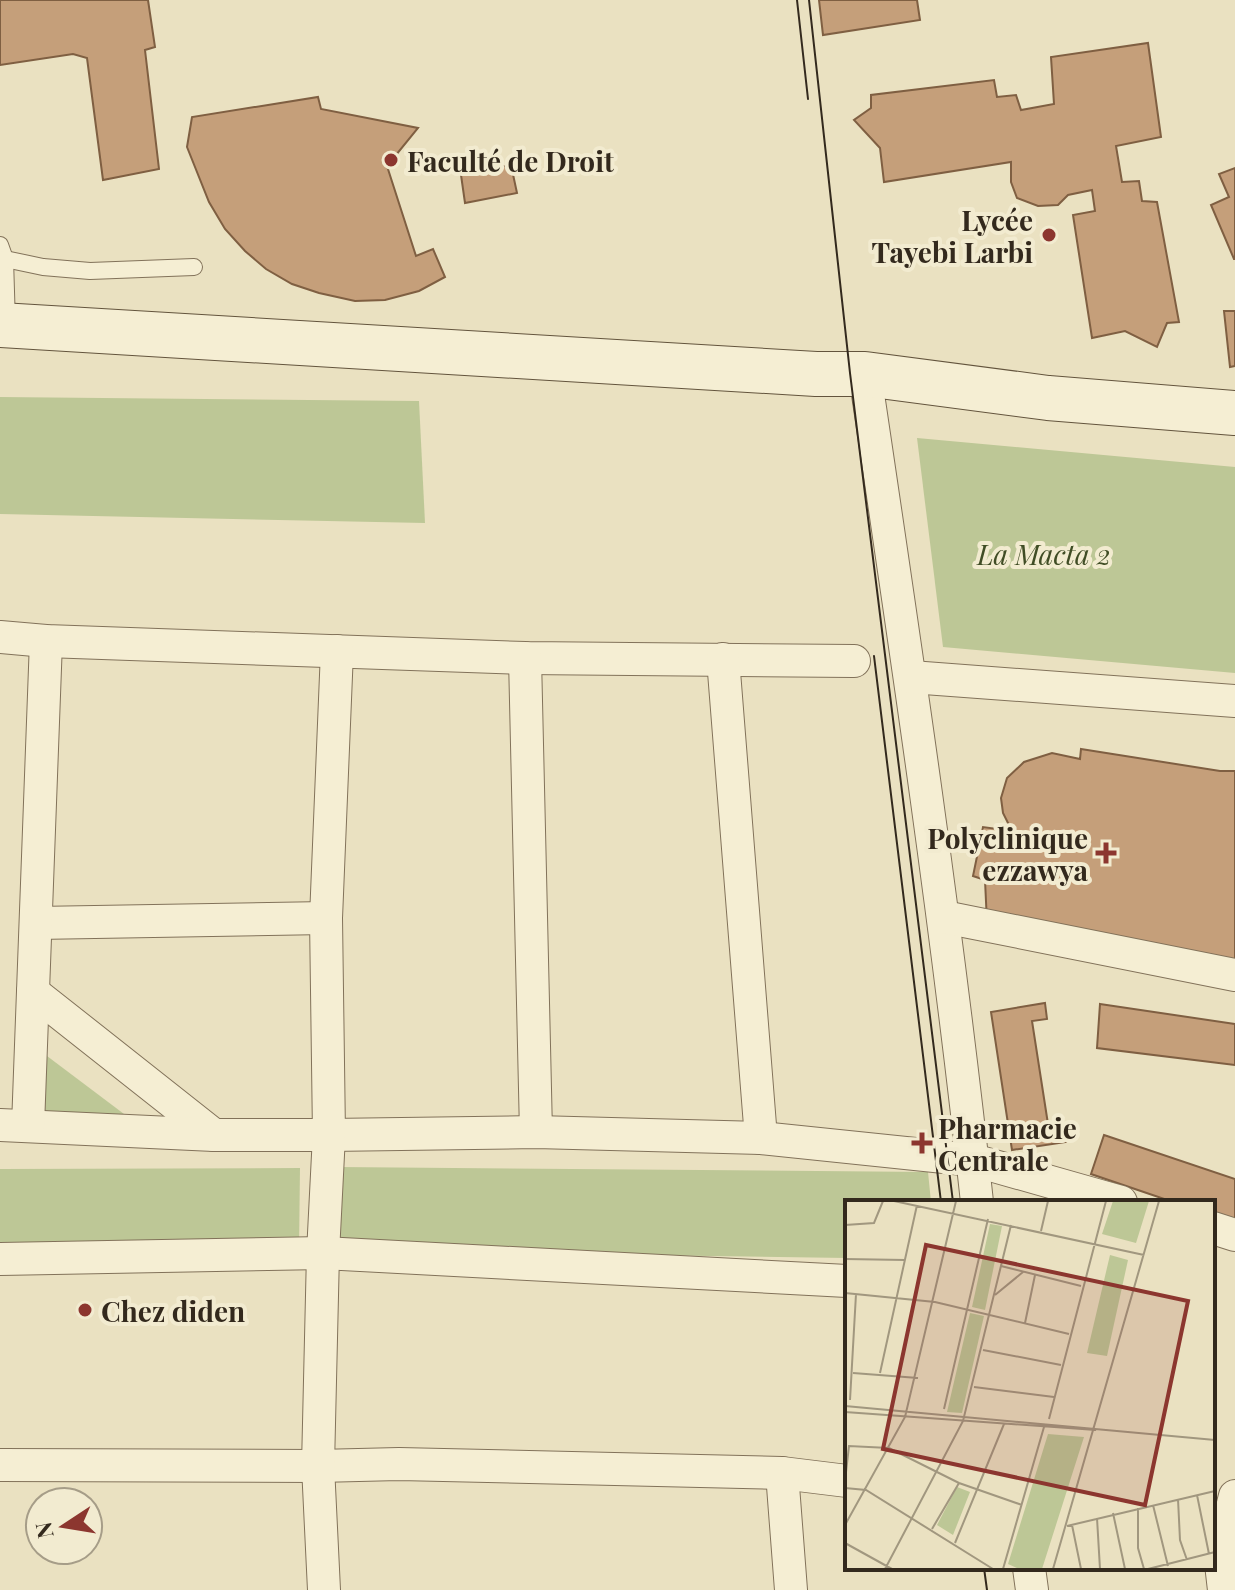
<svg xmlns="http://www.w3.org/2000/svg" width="1235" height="1590" viewBox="0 0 1235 1590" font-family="'Playfair Display',serif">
	<rect width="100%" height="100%" fill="#eae1c1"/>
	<!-- green -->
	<g fill="#bdc796">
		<polygon points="0,397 419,401 425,523 0,514"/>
		<polygon points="917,438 1235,467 1235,673 943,647"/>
		<polygon points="43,1053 132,1120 41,1122"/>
		<polygon points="338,1167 928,1172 931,1202 847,1202 847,1258 338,1251"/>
		<polygon points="300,1168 299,1249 0,1246 0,1169"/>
	</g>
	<!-- building -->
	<g fill="#c59f7a" stroke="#7f5f42" stroke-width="2">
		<polygon points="0,0 148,0 155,47 145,50 159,169 103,180 87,58 73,54 0,65"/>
		<polygon points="819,0 917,0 920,20 823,35"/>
		<polygon points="1148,43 1161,137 1116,146 1122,182 1139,181 1142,201 1157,202 1179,322 1167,323 1157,347 1125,331 1092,338 1073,215 1095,211 1092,190 1068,195 1058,205 1038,206 1017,198 1011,182 1011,162 884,182 880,148 854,120 871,108 871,95 994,80 997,97 1016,95 1021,110 1054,104 1051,57"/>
		<polygon points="318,97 321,109 418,128 387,166 416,256 433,249 445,277 419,291 385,300 355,301 319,293 292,284 266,269 245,251 225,229 209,202 187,147 192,117"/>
		<polygon points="511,165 517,193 465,203 461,175"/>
		<polygon points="1235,168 1235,259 1234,259 1211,205 1229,197 1219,174"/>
		<polygon points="1224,311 1235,311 1235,366 1230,367"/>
		<polygon points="1081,749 1220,771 1235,771 1235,964 987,923 985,880 973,876 983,827 1012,831 1003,813 1001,798 1007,778 1024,762 1052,753 1080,759"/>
		<polygon points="1045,1003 1047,1019 1032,1021 1048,1124 1062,1122 1066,1142 1012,1150 991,1012"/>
		<polygon points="1100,1004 1235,1024 1235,1065 1097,1048"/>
		<polygon points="1104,1135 1235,1179 1235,1223 1213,1216 1213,1202 1173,1202 1091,1174"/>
	</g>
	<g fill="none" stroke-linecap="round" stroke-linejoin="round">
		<!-- lane casing -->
		<g stroke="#82725a" stroke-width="18">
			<g id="lane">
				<polyline points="0,245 5,259 7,324"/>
				<polyline points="5,259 43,267 90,271 194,267"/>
			</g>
		</g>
		<!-- street casing -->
		<g stroke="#82725a" stroke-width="34">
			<g id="street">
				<path d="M 865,374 C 906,650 947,925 977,1202"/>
				<polyline points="0,637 46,641 525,658 854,661"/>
				<polyline points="525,658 536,1132"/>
				<polyline points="723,659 761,1138"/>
				<polyline points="911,677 1235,701"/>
				<polyline points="944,917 1235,975"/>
				<polyline points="36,923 326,918"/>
				<polyline points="33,992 214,1135"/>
				<polyline points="0,1125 214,1135 329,1135 536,1132 761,1138 973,1160 1121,1202"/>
				<polyline points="28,1126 46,641"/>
				<polyline points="1213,1228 1235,1235"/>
				<polyline points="0,1259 323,1253 847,1281"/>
				<polyline points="0,1465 318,1466 399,1464 782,1473 847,1481"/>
				<polyline points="782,1473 791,1590"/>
				<polyline points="1029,1568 1032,1590"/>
				<polyline points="324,1590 318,1466 323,1253 329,1135 326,918 337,651"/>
				<polyline points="1224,1590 1220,1555 1235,1496"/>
			</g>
		</g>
		<!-- secondary casing -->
		<g stroke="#63543d" stroke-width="46">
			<polyline id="secondary" points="0,325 816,374 865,374 1048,398 1235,413"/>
		</g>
		<!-- lane -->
		<use href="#lane" stroke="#f5eed3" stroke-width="16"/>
		<!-- street -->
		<use href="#street" stroke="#f5eed3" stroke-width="32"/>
		<!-- secondary -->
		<use href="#secondary" stroke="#f5eed3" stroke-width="44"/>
		<!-- tram -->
		<g stroke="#33291d" stroke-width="2">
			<polyline points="797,0 808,99"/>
			<polyline points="809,0 850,373 953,1202"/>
			<polyline points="874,656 941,1202"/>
			<polyline points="984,1568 987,1590"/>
		</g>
	</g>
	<!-- markers -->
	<g fill="#8c362f" stroke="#f2ebd0" stroke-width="3">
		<circle cx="391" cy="160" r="8"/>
		<circle cx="1049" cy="235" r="8"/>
		<path d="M1102 841h8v8h8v8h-8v8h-8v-8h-8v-8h8z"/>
		<path d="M918 1131h8v8h8v8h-8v8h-8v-8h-8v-8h8z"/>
		<circle cx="85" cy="1310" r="8"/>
	</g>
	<g text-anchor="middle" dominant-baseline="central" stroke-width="8" stroke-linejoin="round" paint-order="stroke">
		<!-- poi labels -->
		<g font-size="28" font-weight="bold" fill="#33291d" stroke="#f2ebd0" text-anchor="start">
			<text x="407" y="160">Faculté de Droit</text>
			<text x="1033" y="219" text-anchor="end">Lycée<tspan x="1033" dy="32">Tayebi Larbi</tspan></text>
			<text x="1088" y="837" text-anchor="end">Polyclinique<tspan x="1088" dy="32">ezzawya</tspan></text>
			<text x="938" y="1127">Pharmacie<tspan x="938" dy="32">Centrale</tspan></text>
			<text x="101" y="1310">Chez diden</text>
		</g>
		<!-- park labels -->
		<g font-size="28" font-style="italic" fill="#404d25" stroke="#f2ebd0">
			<text x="1044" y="553">La Macta 2</text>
		</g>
	</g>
	<!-- overview -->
	<g transform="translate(845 1200)">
		<rect width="370" height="370" fill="#eae1c1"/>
		<path d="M 268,1 L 304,1 L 291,43 L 257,34 ZM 145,24 L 157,26 L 140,110 L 127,107 ZM 265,55 L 283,60 L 262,156 L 242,153 ZM 125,113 L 139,116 L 117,213 L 102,212 ZM 203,234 L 239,237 L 197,369 L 174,369 L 163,364 ZM 112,287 L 125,292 L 108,335 L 92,325 Z" fill="#bdc796"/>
		<path fill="none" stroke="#a1977f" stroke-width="2" d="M 49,1 L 299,55M 0,25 L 29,23 L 38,1M 196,31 L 203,1M 0,59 L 60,60M 156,66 L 236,86M 0,93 L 90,102 L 224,134M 150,95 L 178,72M 180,123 L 190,75M 138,150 L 216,165M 8,173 L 73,178M 35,173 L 72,5M 129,187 L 209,197M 5,200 L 11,94M 0,206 L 370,240M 99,209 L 143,19M 0,212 L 251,230M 204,219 L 261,1M 0,281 L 4,246 L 44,248 L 114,283 L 177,305M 0,288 L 21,290 L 148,369M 352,295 L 364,354M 333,299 L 335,340 L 342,360M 308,305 L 323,366M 293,308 L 293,348 L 299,369M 268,313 L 280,369M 252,318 L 255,369M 0,325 L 60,217 L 111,1M 227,325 L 236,369M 222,326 L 370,291M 87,329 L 114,283M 0,343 L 47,369M 110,343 L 159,224M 40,369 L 118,221 L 166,25M 158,369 L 199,227M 208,369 L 314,1M 303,369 L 370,352"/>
		<path fill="#8c362f" fill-opacity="0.15" stroke="#8c362f" stroke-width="4" d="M 81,45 L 343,101 L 300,305 L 38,249 Z"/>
		<rect width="370" height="370" fill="none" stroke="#33291d" stroke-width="4"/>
	</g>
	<!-- north arrow -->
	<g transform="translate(64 1526) rotate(258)"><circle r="38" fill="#f2ebd0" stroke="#a69d88" stroke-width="2"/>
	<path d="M0-6L14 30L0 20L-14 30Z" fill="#8c362f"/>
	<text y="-12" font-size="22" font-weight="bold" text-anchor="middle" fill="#33291d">N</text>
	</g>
</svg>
